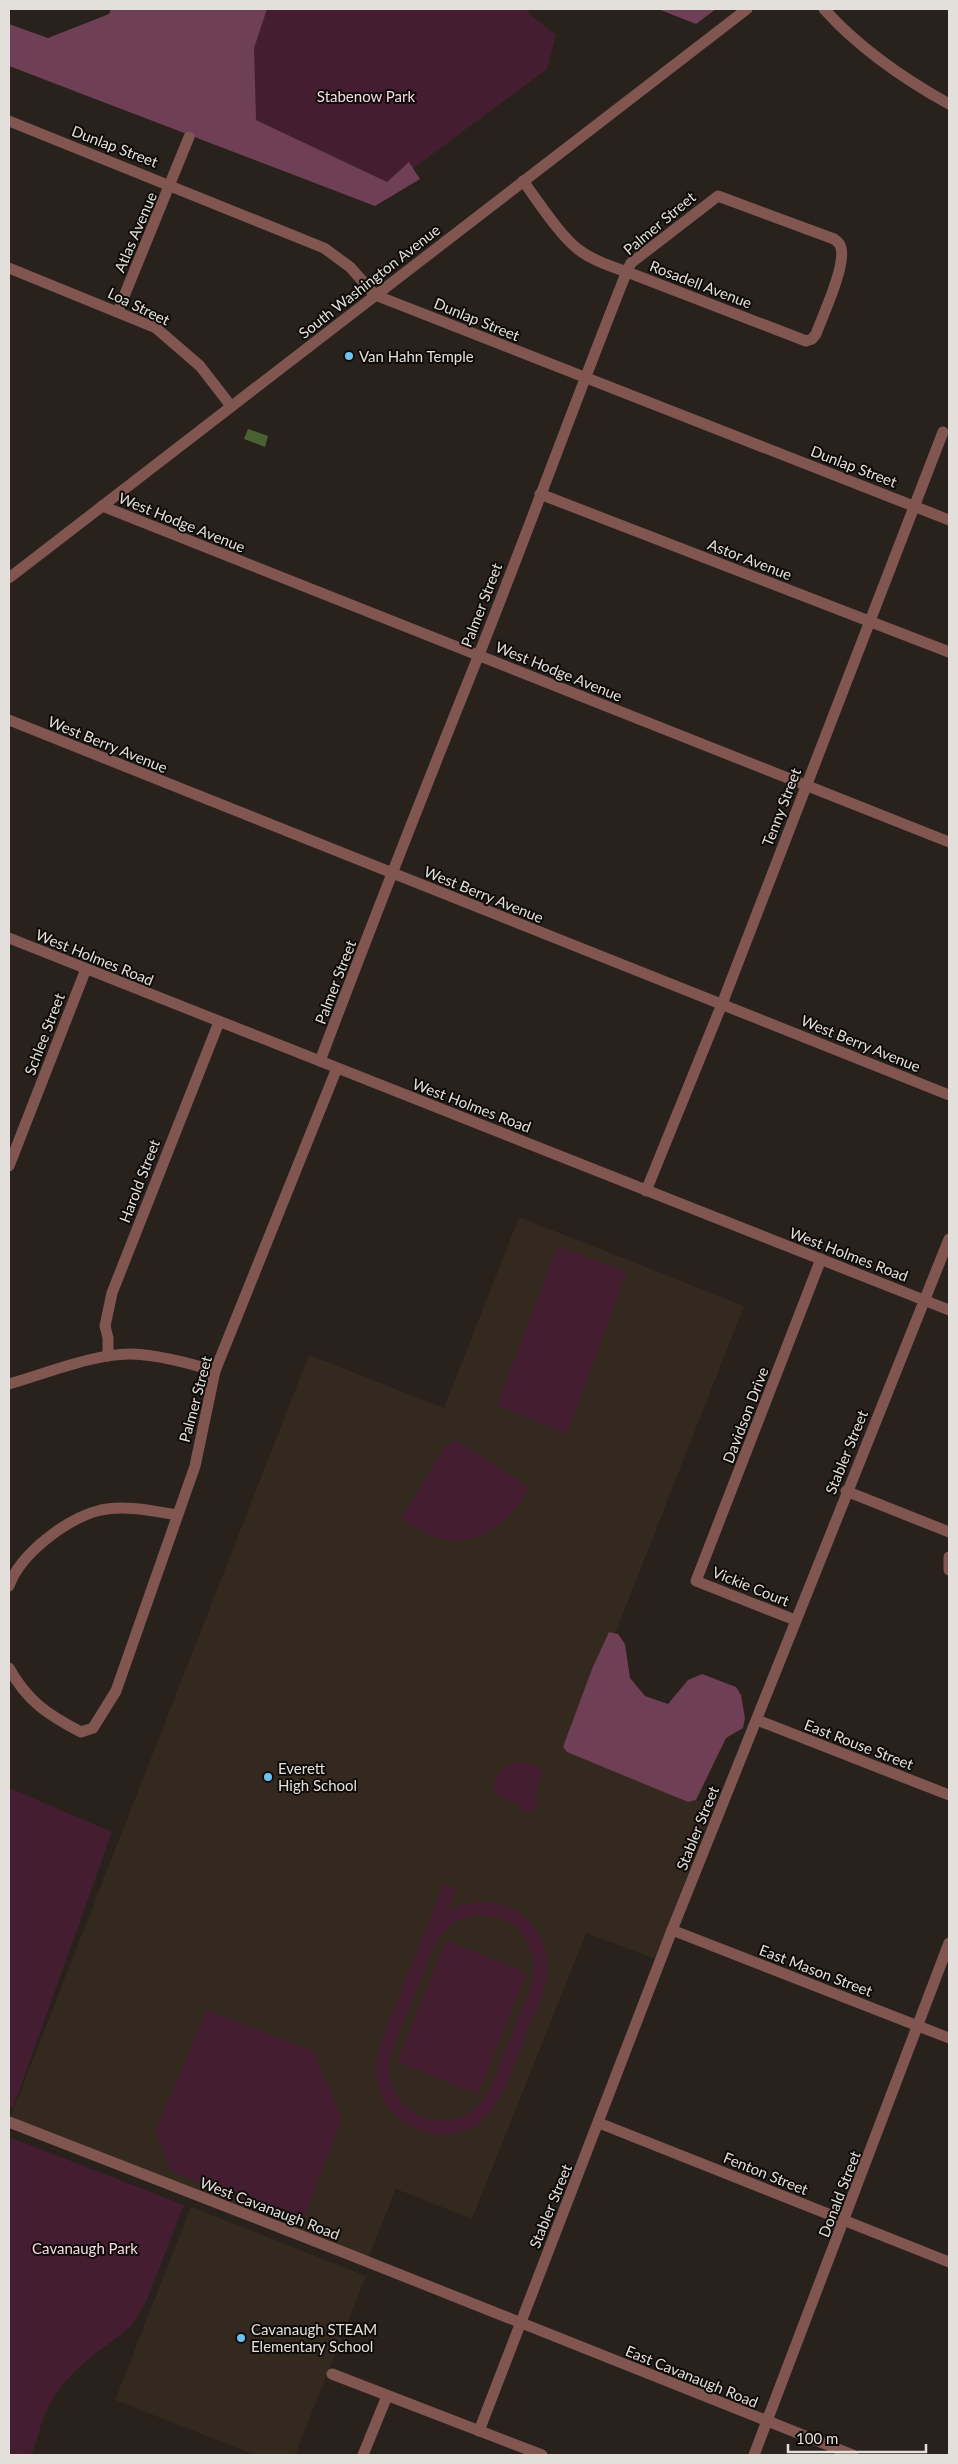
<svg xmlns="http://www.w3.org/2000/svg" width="958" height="2464" viewBox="0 0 958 2464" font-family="Lato,sans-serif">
	<rect width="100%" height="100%" fill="#28211c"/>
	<!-- built -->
	<g fill="#34291f">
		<polygon points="519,1217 744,1306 569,1751 714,1807 671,1917 658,1960 586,1933 472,2219 396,2189 368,2258 10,2118 309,1355 444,1408"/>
		<polygon points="191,2207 366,2276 295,2455 255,2455 115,2400"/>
	</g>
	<!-- green -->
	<g fill="#451d31" fill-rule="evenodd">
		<polygon points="135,9 530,9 528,13 556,35 547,69 376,196 111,76"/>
		<polygon points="558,1246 627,1272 567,1434 497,1405"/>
		<path d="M 457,1441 L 529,1487 C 514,1520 481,1547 443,1539 C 428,1535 414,1527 401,1519 L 446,1445 Z"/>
		<path d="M 521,1761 L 537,1766 L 543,1772 L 535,1796 L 537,1805 C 534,1812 529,1814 523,1812 L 519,1804 L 499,1796 C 484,1781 507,1763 521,1761 Z"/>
		<polygon points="9,1788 112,1832 13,2108 9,2106"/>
		<path d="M 444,1884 L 456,1889 L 449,1910 C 477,1897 506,1899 529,1921 C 542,1934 548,1952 548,1969 C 547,1991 534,2014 526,2034 C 509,2077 495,2141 435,2134 C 419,2132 403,2124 392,2112 C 375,2093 373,2068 380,2044 ZM 477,1915 L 502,1918 L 516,1927 L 526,1939 L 534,1962 L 531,1986 L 490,2088 C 461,2146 381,2121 390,2057 L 437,1940 L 454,1922 Z"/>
		<polygon points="446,1940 527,1973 478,2094 397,2062"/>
		<polygon points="207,2010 313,2051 342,2119 302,2223 172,2172 155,2133"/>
		<path d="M 9,2137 L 184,2205 L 145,2304 L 131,2326 C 100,2352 66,2370 48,2408 C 40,2423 38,2440 31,2455 L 9,2455 Z"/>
	</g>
	<!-- forest -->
	<g fill="#6f3f55">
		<polygon points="111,9 267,9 254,48 256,120 387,182 409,162 420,179 375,206 9,66 9,24 48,38 109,14"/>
		<polygon points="658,9 716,9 696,24"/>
		<polygon points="609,1632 618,1634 625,1644 630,1678 645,1696 668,1704 688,1680 702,1674 736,1687 741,1695 745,1718 743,1728 726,1738 696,1800 688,1802 567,1752 563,1747 592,1669"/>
	</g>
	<!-- water -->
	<polygon fill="#4a6133" points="248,429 268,436 265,447 244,439"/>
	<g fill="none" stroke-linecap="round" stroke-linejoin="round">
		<!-- minor -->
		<g stroke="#815550" stroke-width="11">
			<path d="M 824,9 C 860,49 902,78 949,104"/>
			<polyline points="9,121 324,248 350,267 375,295 949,520"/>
			<polyline points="9,268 156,328 200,366 231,406"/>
			<polyline points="118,311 189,137"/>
			<polyline points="540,494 949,652"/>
			<polyline points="102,506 949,842"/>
			<polyline points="9,578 747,9"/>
			<polyline points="9,720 949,1095"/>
			<polyline points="9,938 949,1310"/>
			<path d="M 320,1061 C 371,926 424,791 478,657 C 529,529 576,399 627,271 L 631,263 L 718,196 L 834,239 C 838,242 840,243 841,248 C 846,266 823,315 816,334 L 812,339 L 806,341 L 635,275 C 617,268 595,262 579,250 C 560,236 538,201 523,181"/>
			<polyline points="9,1166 86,969"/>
			<polyline points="646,1191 722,1004 943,432"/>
			<polyline points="108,1356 108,1338 105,1326 112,1293 219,1022"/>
			<path d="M 9,1384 C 44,1374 96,1353 132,1354 C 160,1355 189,1363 215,1371"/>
			<polyline points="846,1491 949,1532"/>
			<polyline points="949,1557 949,1570"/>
			<path d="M 9,1586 C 20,1554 67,1518 101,1510 C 126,1505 152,1511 177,1515"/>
			<polyline points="795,1620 696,1581 821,1259"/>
			<path d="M 9,1668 C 27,1701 48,1715 81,1732 L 93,1728 L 116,1691 L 195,1466 L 215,1371 L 337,1068"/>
			<polyline points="757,1720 949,1795"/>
			<polyline points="672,1930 949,2038"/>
			<polyline points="9,2122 348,2254 853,2455"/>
			<polyline points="599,2123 949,2262"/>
			<polyline points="332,2374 542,2455"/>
			<polyline points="479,2431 672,1930 949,1239"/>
			<polyline points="363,2455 387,2396"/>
			<polyline points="754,2455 949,1943"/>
		</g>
	</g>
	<!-- markers -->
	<g fill="#6cc3f2" stroke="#0e0b09" stroke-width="2">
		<circle cx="349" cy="356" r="5"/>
		<circle cx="268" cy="1777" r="5"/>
		<circle cx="241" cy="2338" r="5"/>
	</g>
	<g text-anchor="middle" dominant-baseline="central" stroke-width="4" stroke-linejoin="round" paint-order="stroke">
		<!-- park labels -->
		<g font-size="15" fill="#fad8e6" stroke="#0e0b09">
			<text x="366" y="96">Stabenow Park</text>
			<text x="85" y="2248">Cavanaugh Park</text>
		</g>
		<!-- street labels -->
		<g font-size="15" fill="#e3dfdb" stroke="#0e0b09">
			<text transform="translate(115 146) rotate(21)">Dunlap Street</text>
			<text transform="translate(659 223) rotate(-40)">Palmer Street</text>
			<text transform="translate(135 232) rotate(-67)">Atlas Avenue</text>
			<text transform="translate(369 281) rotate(-38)">South Washington Avenue</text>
			<text transform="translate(701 284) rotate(21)">Rosadell Avenue</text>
			<text transform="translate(139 306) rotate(26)">Loa Street</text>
			<text transform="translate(477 319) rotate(22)">Dunlap Street</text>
			<text transform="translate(854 466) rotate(21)">Dunlap Street</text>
			<text transform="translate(182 522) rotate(22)">West Hodge Avenue</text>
			<text transform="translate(750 559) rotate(21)">Astor Avenue</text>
			<text transform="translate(481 605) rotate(-69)">Palmer Street</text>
			<text transform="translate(559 671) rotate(22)">West Hodge Avenue</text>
			<text transform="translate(108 744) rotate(22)">West Berry Avenue</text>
			<text transform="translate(781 807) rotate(-69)">Tenny Street</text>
			<text transform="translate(484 894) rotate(22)">West Berry Avenue</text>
			<text transform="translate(95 957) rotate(22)">West Holmes Road</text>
			<text transform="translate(335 982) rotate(-69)">Palmer Street</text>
			<text transform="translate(44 1034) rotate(-69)">Schlee Street</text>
			<text transform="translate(861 1043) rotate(22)">West Berry Avenue</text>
			<text transform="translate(472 1105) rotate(21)">West Holmes Road</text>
			<text transform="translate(139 1181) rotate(-69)">Harold Street</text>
			<text transform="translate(849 1254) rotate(21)">West Holmes Road</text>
			<text transform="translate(195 1399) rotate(-75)">Palmer Street</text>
			<text transform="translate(745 1415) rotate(-69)">Davidson Drive</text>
			<text transform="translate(846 1452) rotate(-68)">Stabler Street</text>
			<text transform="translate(751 1586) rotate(22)">Vickie Court</text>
			<text transform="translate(859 1744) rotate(21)">East Rouse Street</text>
			<text transform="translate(697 1828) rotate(-68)">Stabler Street</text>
			<text transform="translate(816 1970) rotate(21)">East Mason Street</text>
			<text transform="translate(766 2173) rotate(22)">Fenton Street</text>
			<text transform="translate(839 2194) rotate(-69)">Donald Street</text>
			<text transform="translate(550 2206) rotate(-68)">Stabler Street</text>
			<text transform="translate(270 2208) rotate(21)">West Cavanaugh Road</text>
			<text transform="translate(692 2376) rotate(22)">East Cavanaugh Road</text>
		</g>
		<!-- poi labels -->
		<g font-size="15" fill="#e3dfdb" stroke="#0e0b09" text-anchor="start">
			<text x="359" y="356">Van Hahn Temple</text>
			<text x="278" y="1768">Everett<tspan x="278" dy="17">High School</tspan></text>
			<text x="251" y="2329">Cavanaugh STEAM<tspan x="251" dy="17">Elementary School</tspan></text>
		</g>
	</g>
	<!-- border -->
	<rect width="958" height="2464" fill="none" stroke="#e3dfdb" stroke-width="20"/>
	<!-- scale -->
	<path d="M788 2444v8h138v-8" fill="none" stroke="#e3dfdb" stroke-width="2.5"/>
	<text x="796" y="2444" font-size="15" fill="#e3dfdb" stroke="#0e0b09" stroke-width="4" paint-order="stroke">100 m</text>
</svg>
